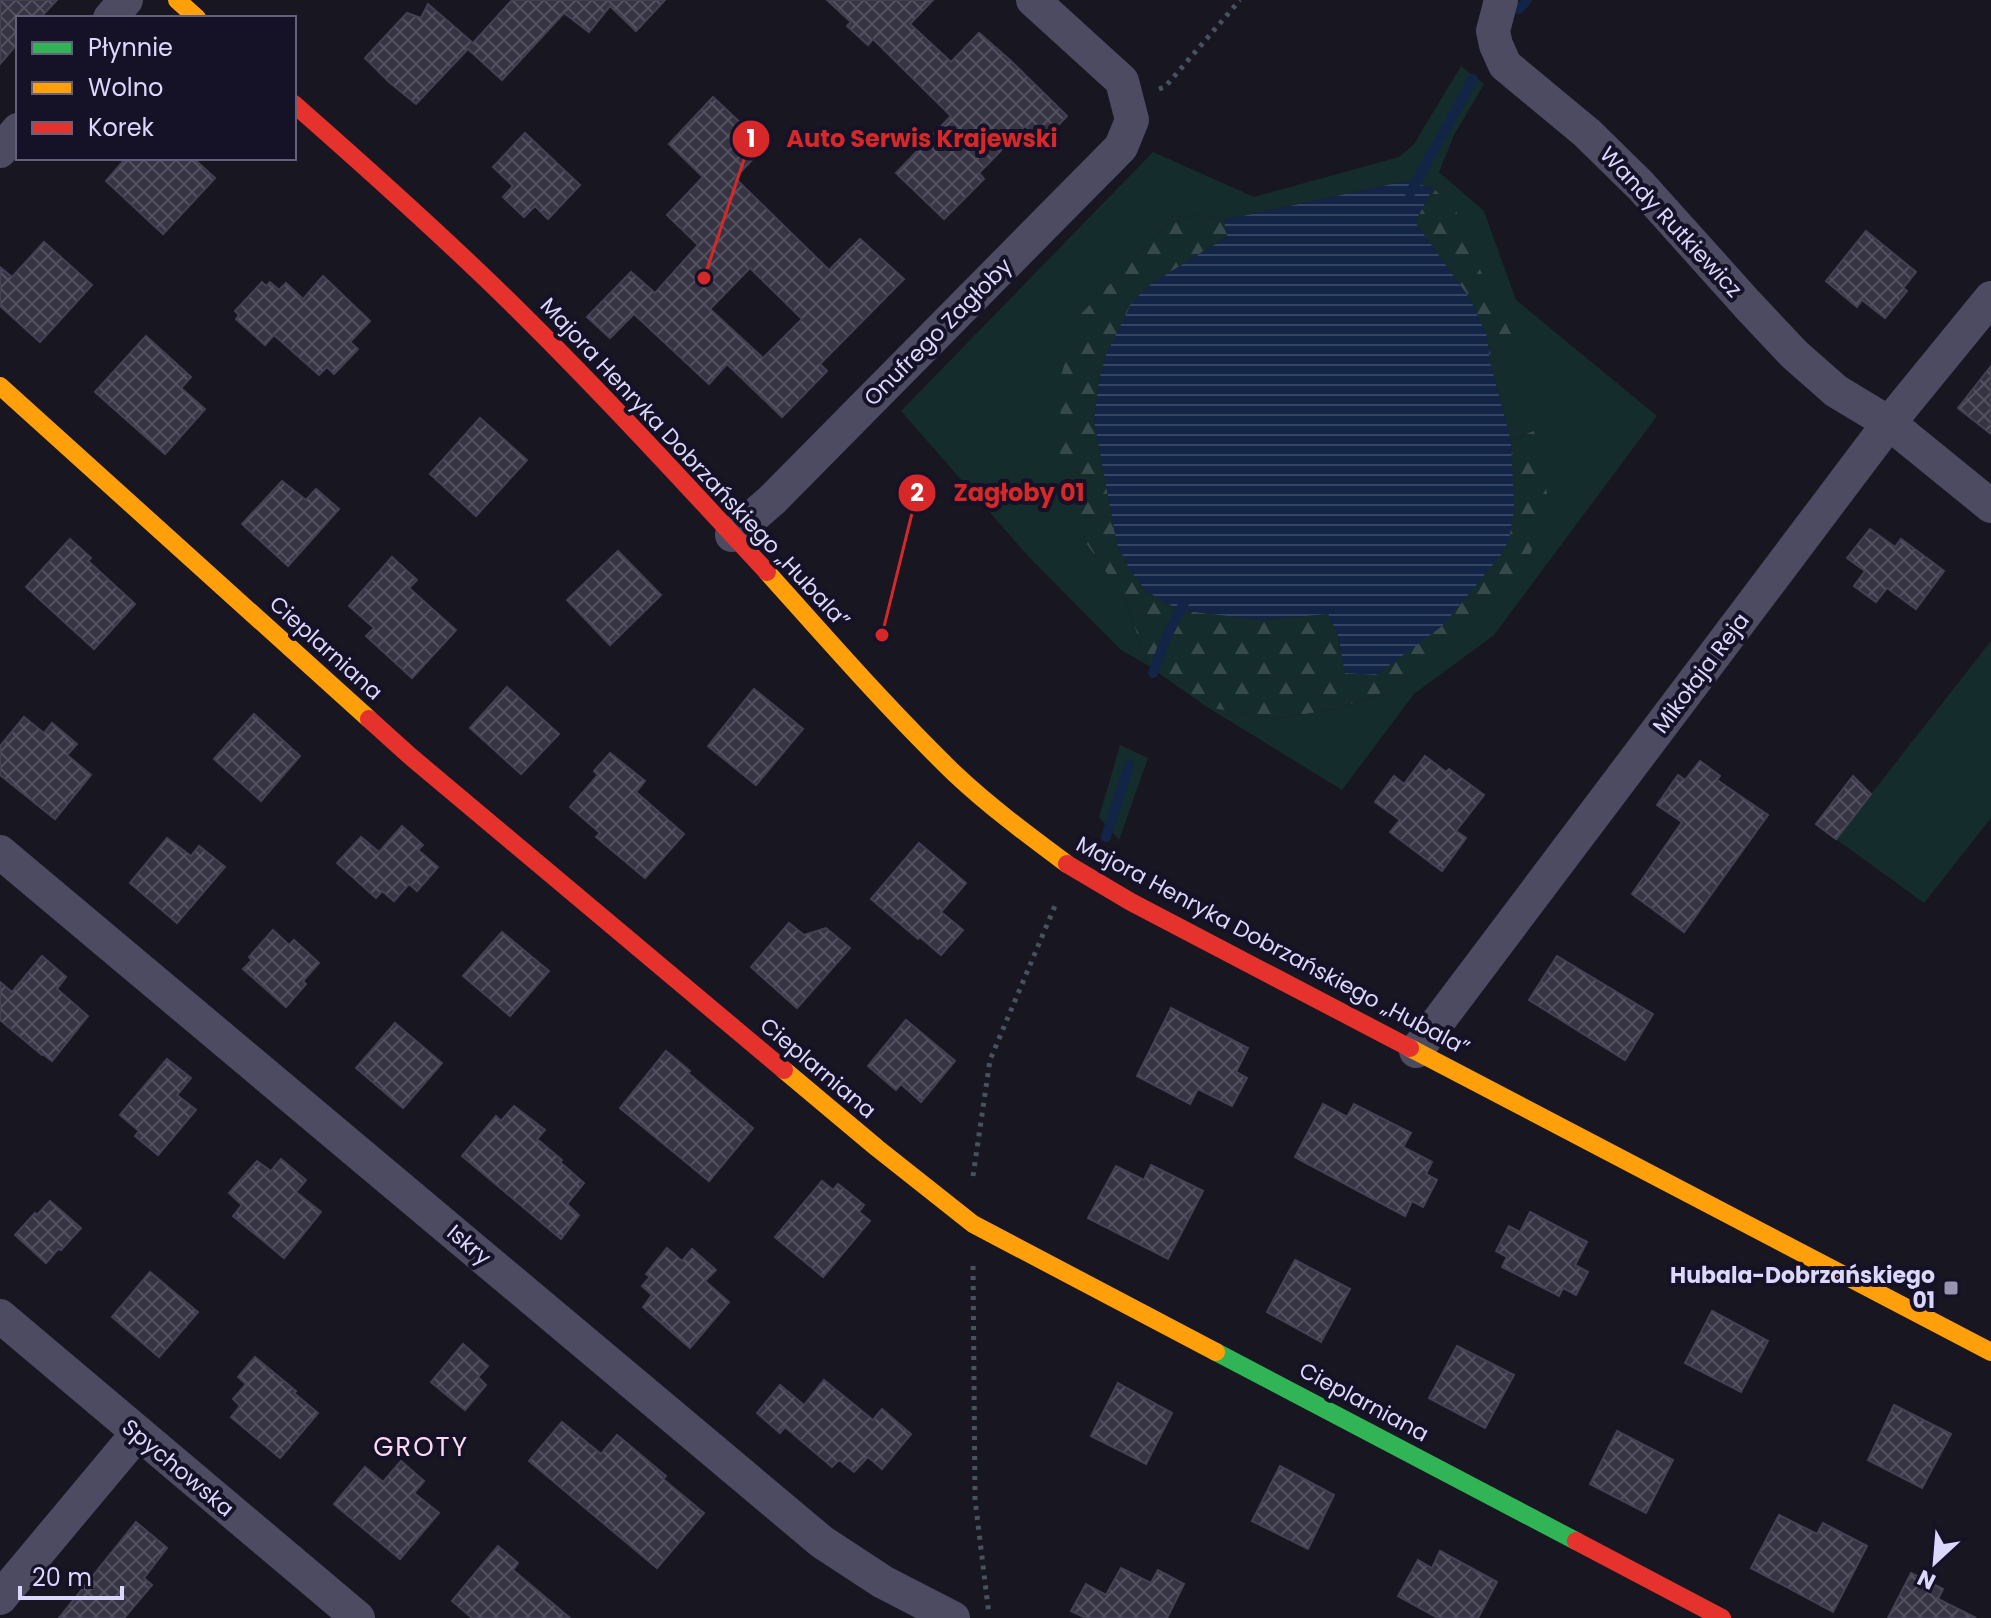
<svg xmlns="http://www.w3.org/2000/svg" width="1991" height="1618" viewBox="0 0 1991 1618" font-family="Poppins,sans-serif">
	<defs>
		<pattern id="forest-firs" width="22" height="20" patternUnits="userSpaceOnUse" patternTransform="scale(2)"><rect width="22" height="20" fill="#152c2d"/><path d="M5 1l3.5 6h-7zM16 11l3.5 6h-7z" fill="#364a4c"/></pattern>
		<pattern id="water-rules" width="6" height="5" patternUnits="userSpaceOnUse" patternTransform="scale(2)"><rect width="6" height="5" fill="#122546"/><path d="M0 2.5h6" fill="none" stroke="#344462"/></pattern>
		<pattern id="building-cross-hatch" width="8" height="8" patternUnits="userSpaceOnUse" patternTransform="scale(2)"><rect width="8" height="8" fill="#363443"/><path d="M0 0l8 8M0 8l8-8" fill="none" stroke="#52515f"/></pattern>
	</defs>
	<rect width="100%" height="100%" fill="#181621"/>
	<!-- green -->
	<g fill="#152c2d">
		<polygon points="1461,66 1484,84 1454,135 1439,172 1484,211 1516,300 1657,416 1494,635 1414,694 1342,790 1207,707 1274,719 1336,709 1377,695 1534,430 1511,441 1490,362 1519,352 1487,286 1433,188 1406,181 1224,220 1197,215 1168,224 1078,317 1078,531 1124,598 1149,666 1121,650 1028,556 901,411 1153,152 1254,197 1399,157 1414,144"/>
		<polygon points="1991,641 1991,818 1924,903 1836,839"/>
		<polygon points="1120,745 1148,758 1119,840 1099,817"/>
	</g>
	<!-- forest -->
	<g fill="url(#forest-firs)">
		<polygon points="1433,188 1456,211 1487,286 1520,352 1490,362 1487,336 1470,299 1415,222"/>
		<polygon points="1197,215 1224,220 1228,236 1151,284 1106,355 1099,380 1094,421 1117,544 1130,570 1146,591 1179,610 1260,620 1328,614 1338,635 1340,650 1376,675 1442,626 1514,509 1511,441 1535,430 1549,504 1530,555 1501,600 1472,628 1411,678 1377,695 1336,709 1274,719 1207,707 1149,666 1124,598 1078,531 1060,461 1061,376 1078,317 1168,224"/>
	</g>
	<!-- water -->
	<polygon fill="url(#water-rules)" points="1406,181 1433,188 1415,222 1470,299 1487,336 1490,362 1511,441 1514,509 1509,540 1500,556 1442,626 1376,675 1345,673 1338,635 1328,614 1260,620 1179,610 1146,591 1130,570 1117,544 1094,421 1099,380 1106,355 1132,302 1151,284 1227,237 1224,220"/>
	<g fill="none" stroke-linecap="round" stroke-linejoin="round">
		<!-- stream -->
		<g stroke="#122546" stroke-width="10">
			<polyline points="1519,9 1527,0"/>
			<polyline points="1410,193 1473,79"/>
			<polyline points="1153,673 1166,638 1185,601"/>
			<polyline points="1106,837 1129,765"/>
		</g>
	</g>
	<!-- building -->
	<g fill="url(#building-cross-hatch)" stroke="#454154" stroke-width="2" fill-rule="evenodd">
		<polygon points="0,0 57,0 40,18 18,18 18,43 0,64"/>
		<polygon points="512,0 665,0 636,31 610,6 589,32 564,13 502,80 468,49 416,104 389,82 365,58 407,13 421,18 428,4 473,43"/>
		<polygon points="827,0 933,0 910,24 951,62 979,33 1011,61 1067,116 1042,142 1025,126 979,173 984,179 944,219 896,173 951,116 873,39 868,45 847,26 851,22"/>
		<path d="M 713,97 L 765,146 L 735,178 L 829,270 L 860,239 L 904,279 L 820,364 L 827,371 L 782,417 L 727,364 L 709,384 L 634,314 L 610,338 L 587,317 L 631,272 L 655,293 L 698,245 L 667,215 L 703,177 L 669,144 ZM 750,268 L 802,319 L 763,358 L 710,309 Z"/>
		<polygon points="525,133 580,185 548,219 535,206 524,217 503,197 513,186 493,167"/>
		<polygon points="126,158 193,158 215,178 163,234 106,181"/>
		<polygon points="1866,231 1916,272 1903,288 1907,291 1885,318 1862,300 1857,307 1826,281"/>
		<polygon points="44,242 92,285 40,342 0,306 0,267 12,277"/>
		<polygon points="323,276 370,321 350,342 358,349 334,374 327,367 319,375 274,335 265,345 236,319 239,315 235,311 262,282 266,286 270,282 279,290 286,283 303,299"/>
		<polygon points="146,336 191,377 181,388 205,409 165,454 95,392"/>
		<polygon points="1991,366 1991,434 1958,408"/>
		<polygon points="480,418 527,460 476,516 430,474"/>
		<polygon points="282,481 306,500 316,489 339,509 288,566 242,524"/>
		<polygon points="1870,529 1895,547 1901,539 1944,571 1916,609 1887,588 1876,602 1854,586 1865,571 1847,558"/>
		<polygon points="70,539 91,558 88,561 135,604 94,649 26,587"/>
		<polygon points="618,551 661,595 610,645 567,600"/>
		<polygon points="392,557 417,580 409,588 456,630 412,678 366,636 374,628 349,606"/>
		<polygon points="507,687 559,734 521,774 470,728"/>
		<polygon points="754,689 803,729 756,785 708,746"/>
		<polygon points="254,714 300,756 261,801 214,759"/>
		<polygon points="24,717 44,733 52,723 77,744 67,755 91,775 55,819 0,775 0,746"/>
		<polygon points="610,753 645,781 636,792 684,834 645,878 596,837 600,833 570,807 598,775 594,771"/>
		<polygon points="1425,756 1446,772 1449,769 1484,795 1456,831 1466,838 1442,871 1390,832 1400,820 1375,802 1394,776 1404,784"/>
		<polygon points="1700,761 1720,776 1717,780 1768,815 1684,932 1632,894 1682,822 1657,805 1678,775 1685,780"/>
		<polygon points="1853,776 1871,794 1836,839 1816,824"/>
		<polygon points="402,826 423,845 418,850 438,867 417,891 409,884 394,901 382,891 376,898 337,863 361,837 379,852"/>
		<polygon points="167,838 191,856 199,846 225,867 177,923 130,883"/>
		<polygon points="919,843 966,883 941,912 963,930 941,955 920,937 918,939 871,899"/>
		<polygon points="789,923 804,935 826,928 850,948 797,1008 751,967"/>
		<polygon points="273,930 289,945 294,940 319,963 303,981 306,984 286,1007 243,969 252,960 249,957"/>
		<polygon points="502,932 549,971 510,1016 463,976"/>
		<polygon points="42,956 66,977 57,989 88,1016 52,1061 43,1054 42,1055 0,1020 0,982 12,992"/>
		<polygon points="1557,956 1653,1014 1625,1060 1529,1000"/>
		<polygon points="1171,1008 1248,1048 1236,1072 1247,1078 1232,1106 1198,1089 1190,1104 1137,1076"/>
		<polygon points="906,1020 955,1061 921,1102 901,1084 896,1090 868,1066"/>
		<polygon points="395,1023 442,1063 403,1108 356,1068"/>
		<polygon points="666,1051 690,1071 688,1073 753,1128 709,1181 620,1108"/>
		<polygon points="167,1059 191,1078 177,1095 196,1110 158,1155 135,1136 139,1131 120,1115"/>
		<polygon points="1323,1104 1347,1117 1354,1104 1411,1133 1403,1147 1432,1162 1426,1174 1437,1180 1423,1207 1412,1201 1405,1216 1295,1157"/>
		<polygon points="514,1106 545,1130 537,1139 562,1160 560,1162 584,1183 567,1204 579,1215 561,1239 462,1156 496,1116 501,1121"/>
		<polygon points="281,1159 306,1180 296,1192 321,1212 284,1258 233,1216 242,1205 229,1193 257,1161 271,1171"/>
		<polygon points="1151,1165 1203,1191 1168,1259 1088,1218 1116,1166 1144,1180"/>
		<polygon points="822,1181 833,1190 838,1184 864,1205 859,1212 870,1221 823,1277 775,1237"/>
		<polygon points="50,1201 81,1228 61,1250 58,1249 46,1263 15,1235 35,1213 37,1215"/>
		<polygon points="1530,1212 1587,1242 1575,1265 1588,1272 1576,1295 1563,1288 1559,1296 1502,1267 1507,1257 1496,1251 1509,1226 1520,1232"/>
		<polygon points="667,1248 682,1261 692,1249 716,1270 705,1281 729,1302 690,1348 643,1307 652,1295 642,1286 650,1277 646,1274"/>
		<polygon points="1295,1260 1350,1289 1321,1342 1267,1312"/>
		<polygon points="150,1272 198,1312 159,1357 112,1317"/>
		<polygon points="1712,1311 1768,1341 1741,1392 1685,1363"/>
		<polygon points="463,1344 488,1366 478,1377 486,1385 465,1410 431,1382"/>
		<polygon points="1457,1346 1514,1375 1485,1428 1429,1398"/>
		<polygon points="255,1357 296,1391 294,1393 318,1413 280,1458 231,1417 240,1406 233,1399 246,1384 238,1377"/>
		<polygon points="824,1380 873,1420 882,1409 911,1434 882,1469 868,1457 854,1472 839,1460 832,1467 785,1427 780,1433 757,1413 780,1385 804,1405"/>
		<polygon points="1118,1383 1172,1413 1146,1464 1091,1436"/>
		<polygon points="1894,1405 1951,1434 1922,1488 1868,1460"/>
		<polygon points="562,1422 601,1454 617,1435 666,1476 663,1479 704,1513 657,1568 529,1461"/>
		<polygon points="1617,1431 1673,1460 1646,1513 1590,1484"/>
		<polygon points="401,1461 424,1481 414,1493 439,1513 400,1559 334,1504 365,1467 383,1482"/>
		<polygon points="1280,1466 1334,1495 1308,1549 1252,1521"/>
		<polygon points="1779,1515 1817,1534 1823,1523 1867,1546 1833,1612 1751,1568"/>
		<polygon points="136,1522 167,1548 144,1578 152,1585 124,1618 59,1618"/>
		<polygon points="498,1546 518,1563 513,1570 570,1618 472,1618 452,1601"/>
		<polygon points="1440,1551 1497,1582 1478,1618 1438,1618 1398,1596 1418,1560 1432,1568"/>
		<polygon points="1121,1568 1151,1583 1158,1570 1184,1584 1167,1618 1086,1618 1071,1611 1086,1584 1106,1595"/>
		<polygon points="1911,1573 1943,1589 1938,1599 1976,1618 1888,1618"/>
	</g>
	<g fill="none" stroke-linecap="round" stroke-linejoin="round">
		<!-- path -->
		<g stroke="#475260" stroke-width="5" stroke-dasharray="4 6" stroke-linecap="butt">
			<polyline points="1159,89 1165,87 1240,0"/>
			<polyline points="973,1176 990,1060 1057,901"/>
			<polyline points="973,1266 975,1499 989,1615"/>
		</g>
		<!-- street -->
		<g stroke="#4c4b62" stroke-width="34">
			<polyline points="1501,0 1493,31 1496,45 1505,65 1587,133 1641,186 1747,304 1794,354 1836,391 1889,423 1991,506"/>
			<polyline points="110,18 126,0"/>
			<polyline points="0,151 18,130"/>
			<polyline points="732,535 772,500 1121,147 1132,120 1122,81 1033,0"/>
			<polyline points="0,852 822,1542 883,1582 953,1618"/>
			<polyline points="1416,1051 1889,423 1991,298"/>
			<polyline points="0,1316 358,1618"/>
			<polyline points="0,1598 137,1434"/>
		</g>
		<!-- fast -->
		<polyline stroke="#30b455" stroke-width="18" points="1216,1352 1576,1541"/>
		<!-- slow -->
		<g stroke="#ff9f0a" stroke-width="18">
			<polyline points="177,0 197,18"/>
			<polyline points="0,386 369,719"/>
			<path d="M 767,572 C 828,640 888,709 954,773 C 989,806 1028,835 1067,864"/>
			<polyline points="1410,1048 1991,1352"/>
			<polyline points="784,1070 877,1148 973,1224 1216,1352"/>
		</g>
		<!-- jam -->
		<g stroke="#e5322d" stroke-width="18">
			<path d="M 294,104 C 369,170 443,236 514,306 C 601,392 684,482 767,572"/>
			<polyline points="369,719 410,756 784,1070"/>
			<polyline points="1067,864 1131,902 1410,1048"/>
			<polyline points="1576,1541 1722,1618"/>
		</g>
	</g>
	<!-- markers -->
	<rect fill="#9794b0" stroke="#151126" stroke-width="3" x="1943" y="1280" width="16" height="16" rx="4"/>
	<g text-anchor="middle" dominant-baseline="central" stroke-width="8" stroke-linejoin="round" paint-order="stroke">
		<!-- street labels -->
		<g font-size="22" fill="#dcd8fd" stroke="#151126">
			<text transform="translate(1671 222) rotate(47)">Wandy Rutkiewicz</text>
			<text transform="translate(938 332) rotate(-45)">Onufrego Zagłoby</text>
			<text transform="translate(695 463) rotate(47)">Majora Henryka Dobrzańskiego „Hubala”</text>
			<text transform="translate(326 648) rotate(42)">Cieplarniana</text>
			<text transform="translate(1701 673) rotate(-53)">Mikołaja Reja</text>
			<text transform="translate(1273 946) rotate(28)">Majora Henryka Dobrzańskiego „Hubala”</text>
			<text transform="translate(818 1068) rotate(40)">Cieplarniana</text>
			<text transform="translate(469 1245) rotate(40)">Iskry</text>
			<text transform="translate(1364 1402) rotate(28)">Cieplarniana</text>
			<text transform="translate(178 1468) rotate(40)">Spychowska</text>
		</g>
		<!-- poi labels -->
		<g font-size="22" font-weight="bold" fill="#dcd8fd" stroke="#151126" text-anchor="end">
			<text x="1935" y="1275">Hubala-Dobrzańskiego<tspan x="1935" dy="25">01</tspan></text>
		</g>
		<!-- quarter labels -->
		<g font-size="26" letter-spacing="2" fill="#fddaf0" stroke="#151126">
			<text x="421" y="1447">GROTY</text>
		</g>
	</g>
	<!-- callouts -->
	<path fill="none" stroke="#d62828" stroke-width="3" d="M704 278L751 139M882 635L917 493"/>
	<g fill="#d62828" stroke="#151126" stroke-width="3">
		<circle cx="704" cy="278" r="8"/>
		<circle cx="882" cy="635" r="8"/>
		<circle cx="751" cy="139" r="20"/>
		<circle cx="917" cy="493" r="20"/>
	</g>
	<g font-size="24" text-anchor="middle" font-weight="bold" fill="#fff">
		<text x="751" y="147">1</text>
		<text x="917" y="501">2</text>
	</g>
	<g font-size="24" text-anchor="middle" font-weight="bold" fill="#d62828" stroke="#151126" stroke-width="8" stroke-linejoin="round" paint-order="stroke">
		<text x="922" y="147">Auto Serwis Krajewski</text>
		<text x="1019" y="501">Zagłoby 01</text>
	</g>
	<!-- legend -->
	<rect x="16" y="16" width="280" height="144" fill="#151126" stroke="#65617c" stroke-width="2"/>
	<rect x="32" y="42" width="40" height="12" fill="#30b455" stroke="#65617c" stroke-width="2"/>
	<text x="88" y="56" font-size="24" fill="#dcd8fd">Płynnie</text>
	<rect x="32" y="82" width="40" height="12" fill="#ff9f0a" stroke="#65617c" stroke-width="2"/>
	<text x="88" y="96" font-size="24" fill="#dcd8fd">Wolno</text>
	<rect x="32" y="122" width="40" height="12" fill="#e5322d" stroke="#65617c" stroke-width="2"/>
	<text x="88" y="136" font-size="24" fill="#dcd8fd">Korek</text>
	<!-- north arrow -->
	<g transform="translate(1935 1562) rotate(206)" stroke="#151126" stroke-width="6" paint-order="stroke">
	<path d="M0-6L14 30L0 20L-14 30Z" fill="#dcd8fd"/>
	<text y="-12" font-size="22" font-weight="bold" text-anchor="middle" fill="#dcd8fd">N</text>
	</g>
	<!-- scale -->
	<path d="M20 1586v12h102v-12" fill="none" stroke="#dcd8fd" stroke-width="4"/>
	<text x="32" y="1586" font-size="24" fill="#dcd8fd" stroke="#151126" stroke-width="6" paint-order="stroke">20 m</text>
</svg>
